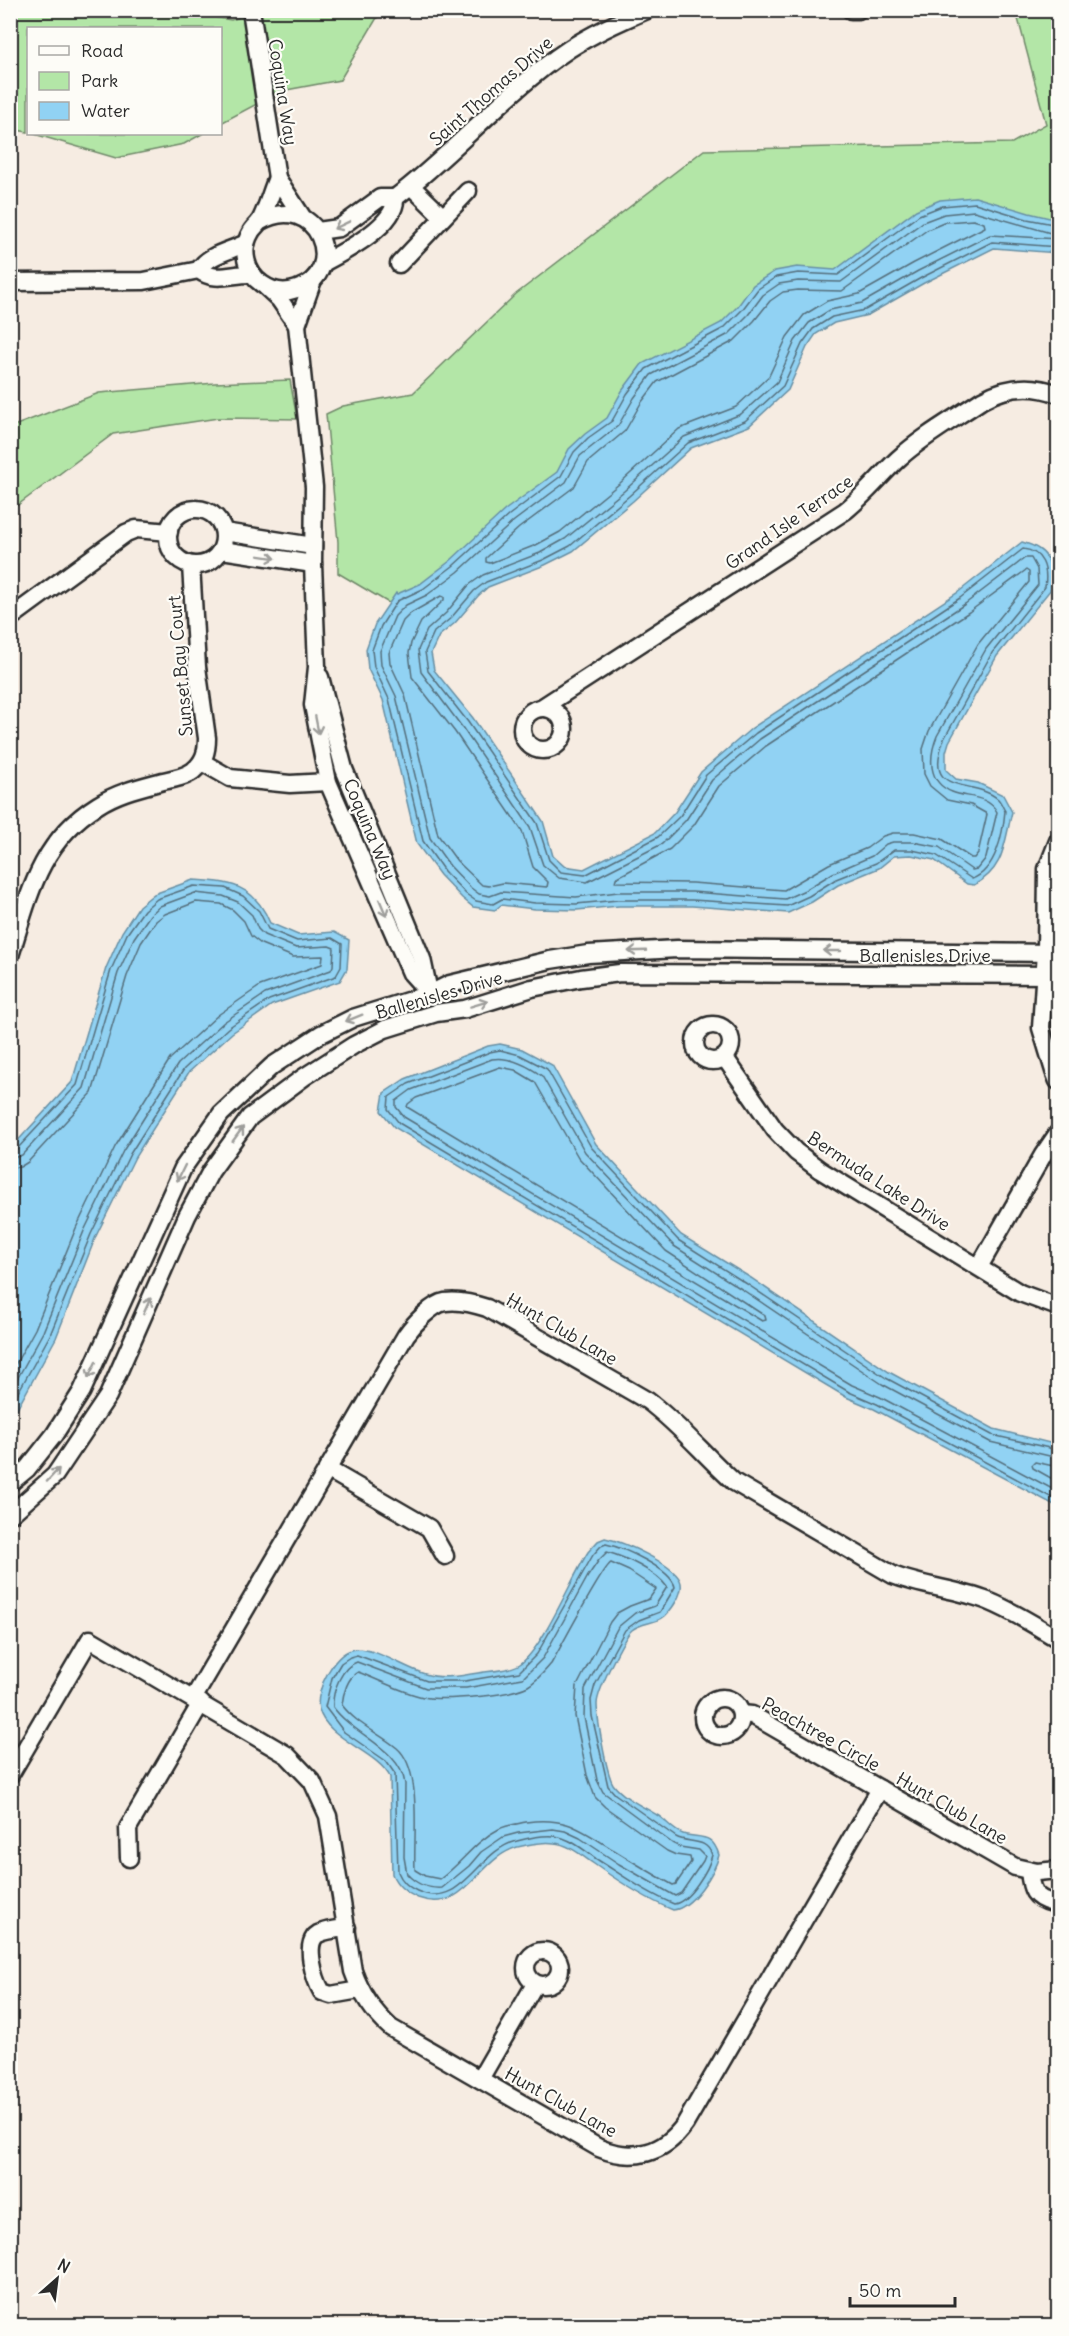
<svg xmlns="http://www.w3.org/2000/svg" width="1069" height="2336" viewBox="0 0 1069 2336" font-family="Delius,sans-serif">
	<rect width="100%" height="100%" fill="#f6ece2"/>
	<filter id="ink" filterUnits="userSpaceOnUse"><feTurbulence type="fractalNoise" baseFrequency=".0167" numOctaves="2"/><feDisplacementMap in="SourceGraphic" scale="12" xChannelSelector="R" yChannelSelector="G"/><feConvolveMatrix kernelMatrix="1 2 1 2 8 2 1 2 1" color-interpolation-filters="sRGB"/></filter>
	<g filter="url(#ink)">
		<!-- green -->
		<g fill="#b3e6a7" stroke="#6f8869" stroke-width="1.5">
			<polygon points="186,10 191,13 231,20 259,11 381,11 340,80 281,91 221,123 220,28 28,28 28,132 11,129 10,11"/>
			<polygon points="1016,11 1058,11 1058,232 879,270 399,609 338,573 338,542 326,414 343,406 413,393 516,294 704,150 1012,143 1046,124"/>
			<polygon points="34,134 202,134 184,144 116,158"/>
			<polygon points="290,380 297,419 218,418 113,434 11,510 11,427 99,393 215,383"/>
		</g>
		<!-- water -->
		<g fill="#91d2f3" stroke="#688fa3" stroke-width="1.5">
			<path d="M 975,197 L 1029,213 L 1058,220 L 1058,253 L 994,248 L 924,283 L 868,315 L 834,323 L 816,334 L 807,347 L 788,390 L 749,426 L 691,448 L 633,501 L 573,551 L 545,565 L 488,587 L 478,596 L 455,623 L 439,636 L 431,653 L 434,670 L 473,718 L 543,821 L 553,856 L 564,866 L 584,869 L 655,833 L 675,812 L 701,772 L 752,728 L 957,593 L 1022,542 C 1048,549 1054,562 1051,589 L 997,656 L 949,742 L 946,752 L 946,770 L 956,779 L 978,783 L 1003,795 L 1012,812 C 1004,843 1005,869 974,885 L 967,884 L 934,860 L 911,855 L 894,856 L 879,868 L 838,885 L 812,902 L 788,913 L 692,906 L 619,906 L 577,910 L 535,909 L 501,905 L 495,910 L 473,907 L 462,898 L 440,875 L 417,844 L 383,700 L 368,669 L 366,649 L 375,624 L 396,593 L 397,594 L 420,584 L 450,561 L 505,510 L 557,472 L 569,449 L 585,434 L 607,418 L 622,391 L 642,364 L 721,323 L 738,306 L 753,285 L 775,271 L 797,267 L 835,270 L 916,210 L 940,200 Z"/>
			<path d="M 193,880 C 230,882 254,884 270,923 L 298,935 L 334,932 L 349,940 L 347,969 L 340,981 L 272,1005 L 232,1033 L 189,1072 L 135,1157 L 96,1236 L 56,1338 L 17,1409 L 11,1416 L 11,1148 L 72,1082 L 106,968 L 122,932 L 139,906 L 154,894 Z"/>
			<polygon points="500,1044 522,1049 552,1065 596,1144 681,1235 751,1278 889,1372 994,1429 1058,1445 1058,1507 874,1409 846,1397 394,1127 381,1111 384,1093 405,1079 488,1046"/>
			<path d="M 605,1538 C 624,1542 671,1563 680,1580 C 685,1591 673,1608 665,1616 C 656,1624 642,1622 632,1630 C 623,1638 597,1692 597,1704 C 597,1718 606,1772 613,1784 C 622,1797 644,1807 657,1815 C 666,1820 673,1831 683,1834 C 700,1839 712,1832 719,1855 C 715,1873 692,1908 673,1910 C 646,1899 618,1881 594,1864 C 582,1856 569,1844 554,1843 C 544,1841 532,1844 522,1846 C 478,1854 468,1916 418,1898 C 406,1893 397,1886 392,1874 L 390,1777 C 377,1751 326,1739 319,1709 C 314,1691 336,1648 357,1649 C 378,1649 405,1668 425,1674 C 444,1680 466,1675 484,1672 C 495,1671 511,1670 520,1664 C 543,1648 571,1579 588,1552 L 598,1541 Z"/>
		</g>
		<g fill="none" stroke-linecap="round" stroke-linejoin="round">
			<!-- shore -->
			<g stroke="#546e7b" stroke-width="1.5">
				<polygon points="973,220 984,223 985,227 914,263 859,294 827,301 804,315 787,337 769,376 736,407 679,429 619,484 560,532 536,545 490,563 486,562 486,558 519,528 574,487 588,462 625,431 641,403 657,382 734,341 754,321 770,301 783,292 798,290 842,291 927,230 946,222"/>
				<path d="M 1058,225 L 1027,219 L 975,203 L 942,206 L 919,215 L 838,275 L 798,273 L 776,277 L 758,289 L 742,310 L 724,328 L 646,369 L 627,394 L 612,421 L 588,438 L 574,452 L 561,476 L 509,515 L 453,566 L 423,589 L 397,601 L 381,626 L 372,650 L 374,667 L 389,699 L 423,841 L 444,871 L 466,894 L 476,901 L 493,904 L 502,899 L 535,903 L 576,904 L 618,900 L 692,900 L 787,906 L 809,896 L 836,879 L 876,863 L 894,850 L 912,850 L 936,855 L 972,879 C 996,870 1003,834 1005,811 C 1003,808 1001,802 998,799 C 972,777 922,798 944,739 L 992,653 L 1045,587 C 1048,569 1043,551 1023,549 L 960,598 L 756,733 L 706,775 L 680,816 L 658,837 L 585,875 L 561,872 L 549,860 L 537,823 L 468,722 L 428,671 L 425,652 L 434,632 L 451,618 L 474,591 L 486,582 L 543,560 L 570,546 L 629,496 L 688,443 L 745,421 L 783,386 L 802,344 L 813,329 L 832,317 L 865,310 L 921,278 L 992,242 L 1058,247"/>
				<path d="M 1058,233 L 1054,234 L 974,211 L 944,214 L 923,222 L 841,282 L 798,281 L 779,284 L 763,295 L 748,315 L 729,334 L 651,375 L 634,398 L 618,426 L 580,456 L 566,482 L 514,521 L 458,572 L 427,595 L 406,605 L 395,616 L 380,651 L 381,665 L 396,696 L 430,838 L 450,866 L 471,888 L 479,894 L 490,896 L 501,892 L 576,897 L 618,892 L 692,892 L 785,899 L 805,890 L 833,873 L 872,856 L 886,844 L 893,842 L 913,842 L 939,847 L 972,870 L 977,869 L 986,858 L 997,812 C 988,795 967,798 952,792 C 927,782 929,756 937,736 L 986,649 L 1038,585 L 1037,569 L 1031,558 L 1025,558 L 965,604 L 760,739 L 712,780 L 686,820 L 662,844 L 587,882 L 559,878 L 543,865 L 530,827 L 462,727 L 421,672 L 418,650 L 427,630 L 446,613 L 469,585 L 483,575 L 540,553 L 565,539 L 624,491 L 684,437 L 741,414 L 777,382 L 795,341 L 809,323 L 830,310 L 862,303 L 918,271 L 990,235 L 1058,239"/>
				<polygon points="1026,570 1029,572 1029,582 978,644 929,731 923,749 924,774 930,786 947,800 971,805 987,814 978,853 974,858 971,858 942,839 914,833 893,833 883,836 867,848 829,864 784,890 692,883 615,882 616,878 670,849 694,825 719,786 766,746 969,612"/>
				<polygon points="441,596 444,597 444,600 421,622 411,643 409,653 412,677 455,732 522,831 533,867 548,882 547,887 503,883 489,886 482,885 457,861 438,835 405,695 390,663 389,653 403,621 411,613"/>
				<polygon points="500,1067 515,1070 535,1082 578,1157 666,1251 765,1316 766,1320 762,1321 407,1107 408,1104 416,1098"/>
				<polyline points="10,1152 17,1149 77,1085 111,970 127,934 144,910 157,899 194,886 225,888 243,896 259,911 268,929 297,941 332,938 342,944 341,967 336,976 269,1000 228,1028 184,1069 130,1154 91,1234 50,1335 10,1407"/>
				<polyline points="10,1159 22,1155 84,1088 118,973 134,938 150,915 160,906 195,893 223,896 238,902 252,915 258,929 264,935 296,948 329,946 334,948 333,966 331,970 265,994 224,1022 178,1064 123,1151 84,1231 43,1332 10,1392"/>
				<polyline points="10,1168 20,1167 28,1162 92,1093 127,976 141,943 156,921 165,914 196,902 221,904 233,910 244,921 251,936 261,944 293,957 323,956 322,964 260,986 218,1015 170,1059 115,1147 76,1228 35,1329 10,1374"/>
				<polyline points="1058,1450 992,1435 886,1378 747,1284 678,1240 591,1147 547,1069 520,1055 500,1050 490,1052 408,1084 389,1097 388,1109 399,1123 849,1392 877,1404 1058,1501"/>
				<path d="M 1058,1458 L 990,1442 L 882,1384 L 743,1290 L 674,1246 L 585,1152 L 542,1076 C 528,1066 510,1056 492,1059 L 411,1090 L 396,1101 L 396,1107 L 404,1117 L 852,1385 L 880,1397 L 1058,1492"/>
				<polyline points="1058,1467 1035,1462 1032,1465 1033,1468 1058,1482"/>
				<path d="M 606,1544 C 624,1548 671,1569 675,1587 L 660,1612 L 639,1620 L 625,1630 L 595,1685 L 591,1700 L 592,1716 L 608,1786 L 615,1794 L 676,1837 C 689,1844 706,1837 712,1855 C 709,1869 689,1902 674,1904 C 648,1894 622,1875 598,1860 C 585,1851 571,1838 554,1836 C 542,1835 528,1838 517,1841 C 477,1850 463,1911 417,1891 C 408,1887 402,1882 398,1872 L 395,1774 L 386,1761 L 344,1732 L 325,1707 L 332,1678 L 341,1663 L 350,1657 L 357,1655 L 427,1681 L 465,1681 L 519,1672 L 537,1654 L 593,1555 L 601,1546 Z"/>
				<path d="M 607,1552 C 625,1557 657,1572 667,1587 L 655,1606 L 635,1613 L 618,1627 L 585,1689 L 584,1717 L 597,1780 L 603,1792 L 672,1843 L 680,1847 L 699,1850 L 705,1856 L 703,1861 L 681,1893 L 675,1896 L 619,1864 L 580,1838 L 565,1831 L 553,1829 L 518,1833 L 503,1837 L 481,1852 L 469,1866 L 442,1888 C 429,1889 416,1884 407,1874 L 404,1857 L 405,1784 C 400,1748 354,1736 333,1707 C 332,1692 341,1667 357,1662 L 426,1688 L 466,1688 L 523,1678 L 543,1658 L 588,1576 L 599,1560 Z"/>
				<path d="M 611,1563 L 629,1571 L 656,1589 L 649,1599 L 630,1606 L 617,1613 L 610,1622 L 577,1686 L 575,1716 L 587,1775 L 595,1797 L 605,1807 L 667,1851 L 676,1855 L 690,1857 L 691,1862 L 676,1884 L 673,1885 C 653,1874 633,1862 614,1850 C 581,1830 567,1816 526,1822 C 517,1824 507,1825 499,1829 C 475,1841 461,1864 440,1879 L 425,1876 L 415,1870 C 413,1837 423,1770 397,1748 C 379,1733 356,1724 342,1705 C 343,1693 348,1677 358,1672 C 379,1680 401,1692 423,1697 C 444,1701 509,1696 528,1686 C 537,1681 544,1672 551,1664 C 560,1649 603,1566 611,1563 Z"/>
			</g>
			<!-- minor casing -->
			<g stroke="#2b2b2b" stroke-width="21">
				<g id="minor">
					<polyline points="251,10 277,178"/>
					<polyline points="851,10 858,10"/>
					<polyline points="411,186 443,217"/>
					<path d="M 395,198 C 456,152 506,91 569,49 C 594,33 620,21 647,10"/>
					<path d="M 259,222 C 317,188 350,272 297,289 C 286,293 273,292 262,284 C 246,273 240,250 251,232 C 253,228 257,225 260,221 C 267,208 271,192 277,178 L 303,218"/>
					<path d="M 318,231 L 339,228 L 380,198 L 395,198 C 397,225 344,252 323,263"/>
					<path d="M 246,243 C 231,251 208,254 199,270 C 215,283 233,273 252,274"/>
					<polyline points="399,264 468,191"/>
					<polyline points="10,282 144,281 199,270"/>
					<polyline points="266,287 279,299 297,325 313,280"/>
					<polyline points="297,325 314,487 313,564 317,667 313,705 328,782 411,973 430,994"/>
					<circle cx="196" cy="537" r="28"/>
					<polyline points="224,532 313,546"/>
					<polyline points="222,550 313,564"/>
					<polyline points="10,618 126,533 136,529 169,532"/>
					<polyline points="320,677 344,769 422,959 429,992"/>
					<path d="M 541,708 L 845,511 C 865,495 880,476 898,459 C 923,436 954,419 982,400 C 1007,386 1032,384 1058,394"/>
					<circle cx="543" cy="729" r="21"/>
					<polyline points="202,762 230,778 290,784 328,782"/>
					<polyline points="1058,841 1047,869 1046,952 1041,1028 1054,1071 1058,1081"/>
					<path d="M 10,956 C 29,895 40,841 98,805 C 118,792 141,787 163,781 C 173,779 185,777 193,771 C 204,762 207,752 207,738 L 197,667 L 191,565"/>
					<circle cx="713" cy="1043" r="18"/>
					<polyline points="725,1058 775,1130 796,1152 820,1170 1020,1293 1058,1307"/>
					<polyline points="979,1267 1043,1155 1058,1133"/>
					<polyline points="327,1469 429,1528 445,1556"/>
					<polyline points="10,1483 27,1469 54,1435 82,1391 183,1168 221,1114 272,1066 321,1034 353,1018 430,994 450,984 550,960 588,954 677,949 1058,953"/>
					<polyline points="10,1515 55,1475 108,1396 187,1216 211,1171 250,1117 304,1077 354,1045 385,1029 436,1013 465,1009 532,988 581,978 620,973 1058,975"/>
					<circle cx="722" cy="1717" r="19"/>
					<path d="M 193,1699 L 406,1335 C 413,1325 432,1304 445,1302 C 458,1300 475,1304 487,1308 L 648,1401 C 681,1426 704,1455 734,1482 L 893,1575 C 924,1587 957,1589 988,1601 C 1013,1611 1036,1626 1058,1639"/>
					<polyline points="741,1714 752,1715 1015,1867 1037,1872 1058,1870"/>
					<path d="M 10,1775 L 90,1639 L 287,1755 L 312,1781 L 328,1816 L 353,1971 C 361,1994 373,2012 391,2028 L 599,2148 C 633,2162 664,2154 685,2124 L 880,1789"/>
					<polyline points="129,1858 128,1828 201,1703"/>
					<path d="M 1029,1871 C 1031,1890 1033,1898 1053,1903 L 1058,1900"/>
					<path d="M 347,1928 C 338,1929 326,1930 318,1934 C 303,1943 315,1980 322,1992 L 331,1995 L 359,1990"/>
					<circle cx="543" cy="1968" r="17"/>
					<polyline points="480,2079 535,1984"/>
				</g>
			</g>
			<!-- minor -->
			<use href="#minor" stroke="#fdfcf7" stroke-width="16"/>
		</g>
		<!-- one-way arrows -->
		<defs><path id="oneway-shaft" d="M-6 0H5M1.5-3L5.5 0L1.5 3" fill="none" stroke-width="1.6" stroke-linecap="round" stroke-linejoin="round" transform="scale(1.5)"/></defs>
		<g stroke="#9e9e9b">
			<use href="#oneway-shaft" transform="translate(342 225) rotate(154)"/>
			<use href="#oneway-shaft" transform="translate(267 557) rotate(9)"/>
			<use href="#oneway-shaft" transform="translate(317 725) rotate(79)"/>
			<use href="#oneway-shaft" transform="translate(383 908) rotate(67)"/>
			<use href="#oneway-shaft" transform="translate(637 951) rotate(178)"/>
			<use href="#oneway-shaft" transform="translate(832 951) rotate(-180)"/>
			<use href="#oneway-shaft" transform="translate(479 1004) rotate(-17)"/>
			<use href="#oneway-shaft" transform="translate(354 1018) rotate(158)"/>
			<use href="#oneway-shaft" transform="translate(238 1134) rotate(-54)"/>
			<use href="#oneway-shaft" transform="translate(181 1173) rotate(116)"/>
			<use href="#oneway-shaft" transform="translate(147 1306) rotate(-66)"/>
			<use href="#oneway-shaft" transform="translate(92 1370) rotate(116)"/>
			<use href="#oneway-shaft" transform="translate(53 1475) rotate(-47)"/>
		</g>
	</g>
	<g text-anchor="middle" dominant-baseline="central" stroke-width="4.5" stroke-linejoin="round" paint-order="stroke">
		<!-- street labels -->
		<g font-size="18" fill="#2b2b2b" stroke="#fdfcf7">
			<text transform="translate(491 91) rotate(-41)">Saint Thomas Drive</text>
			<text transform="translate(283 92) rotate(81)">Coquina Way</text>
			<text transform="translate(789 522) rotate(-35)">Grand Isle Terrace</text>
			<text transform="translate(180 666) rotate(-95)">Sunset Bay Court</text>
			<text transform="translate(370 829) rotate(67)">Coquina Way</text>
			<text x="925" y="955">Ballenisles Drive</text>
			<text transform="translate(439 995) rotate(-16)">Ballenisles Drive</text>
			<text transform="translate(879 1181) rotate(33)">Bermuda Lake Drive</text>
			<text transform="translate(562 1329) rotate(30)">Hunt Club Lane</text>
			<text transform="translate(821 1734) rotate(29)">Peachtree Circle</text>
			<text transform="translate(952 1808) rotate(30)">Hunt Club Lane</text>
			<text transform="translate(561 2102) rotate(29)">Hunt Club Lane</text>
		</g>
	</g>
	<!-- margin -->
	<rect width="1069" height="2336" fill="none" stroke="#fdfcf7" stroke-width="36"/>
	<rect x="18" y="18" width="1033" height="2300" fill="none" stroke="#2b2b2b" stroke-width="2" filter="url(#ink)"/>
	<!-- legend -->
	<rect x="27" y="27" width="195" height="108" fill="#fdfcf7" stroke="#a9a8a5" stroke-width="1.5"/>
	<rect x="39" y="46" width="30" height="9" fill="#fdfcf7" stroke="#a9a8a5" stroke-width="1.5"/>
	<text x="81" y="57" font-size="18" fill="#2b2b2b">Road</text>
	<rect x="39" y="72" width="30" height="18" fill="#b3e6a7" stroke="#a9a8a5" stroke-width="1.5"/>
	<text x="81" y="87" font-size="18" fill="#2b2b2b">Park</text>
	<rect x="39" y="102" width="30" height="18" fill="#91d2f3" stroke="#a9a8a5" stroke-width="1.5"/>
	<text x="81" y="117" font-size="18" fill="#2b2b2b">Water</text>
	<!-- north arrow -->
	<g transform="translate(57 2279) rotate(28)" stroke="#fdfcf7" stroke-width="4.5" paint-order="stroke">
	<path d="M0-4.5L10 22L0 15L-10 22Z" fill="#2b2b2b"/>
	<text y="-9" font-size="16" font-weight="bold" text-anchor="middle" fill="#2b2b2b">N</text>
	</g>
	<!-- scale -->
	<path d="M850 2297v9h105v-9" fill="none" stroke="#2b2b2b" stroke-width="3"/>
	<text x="859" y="2297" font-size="18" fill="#2b2b2b" stroke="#fdfcf7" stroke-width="4.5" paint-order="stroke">50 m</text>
</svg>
